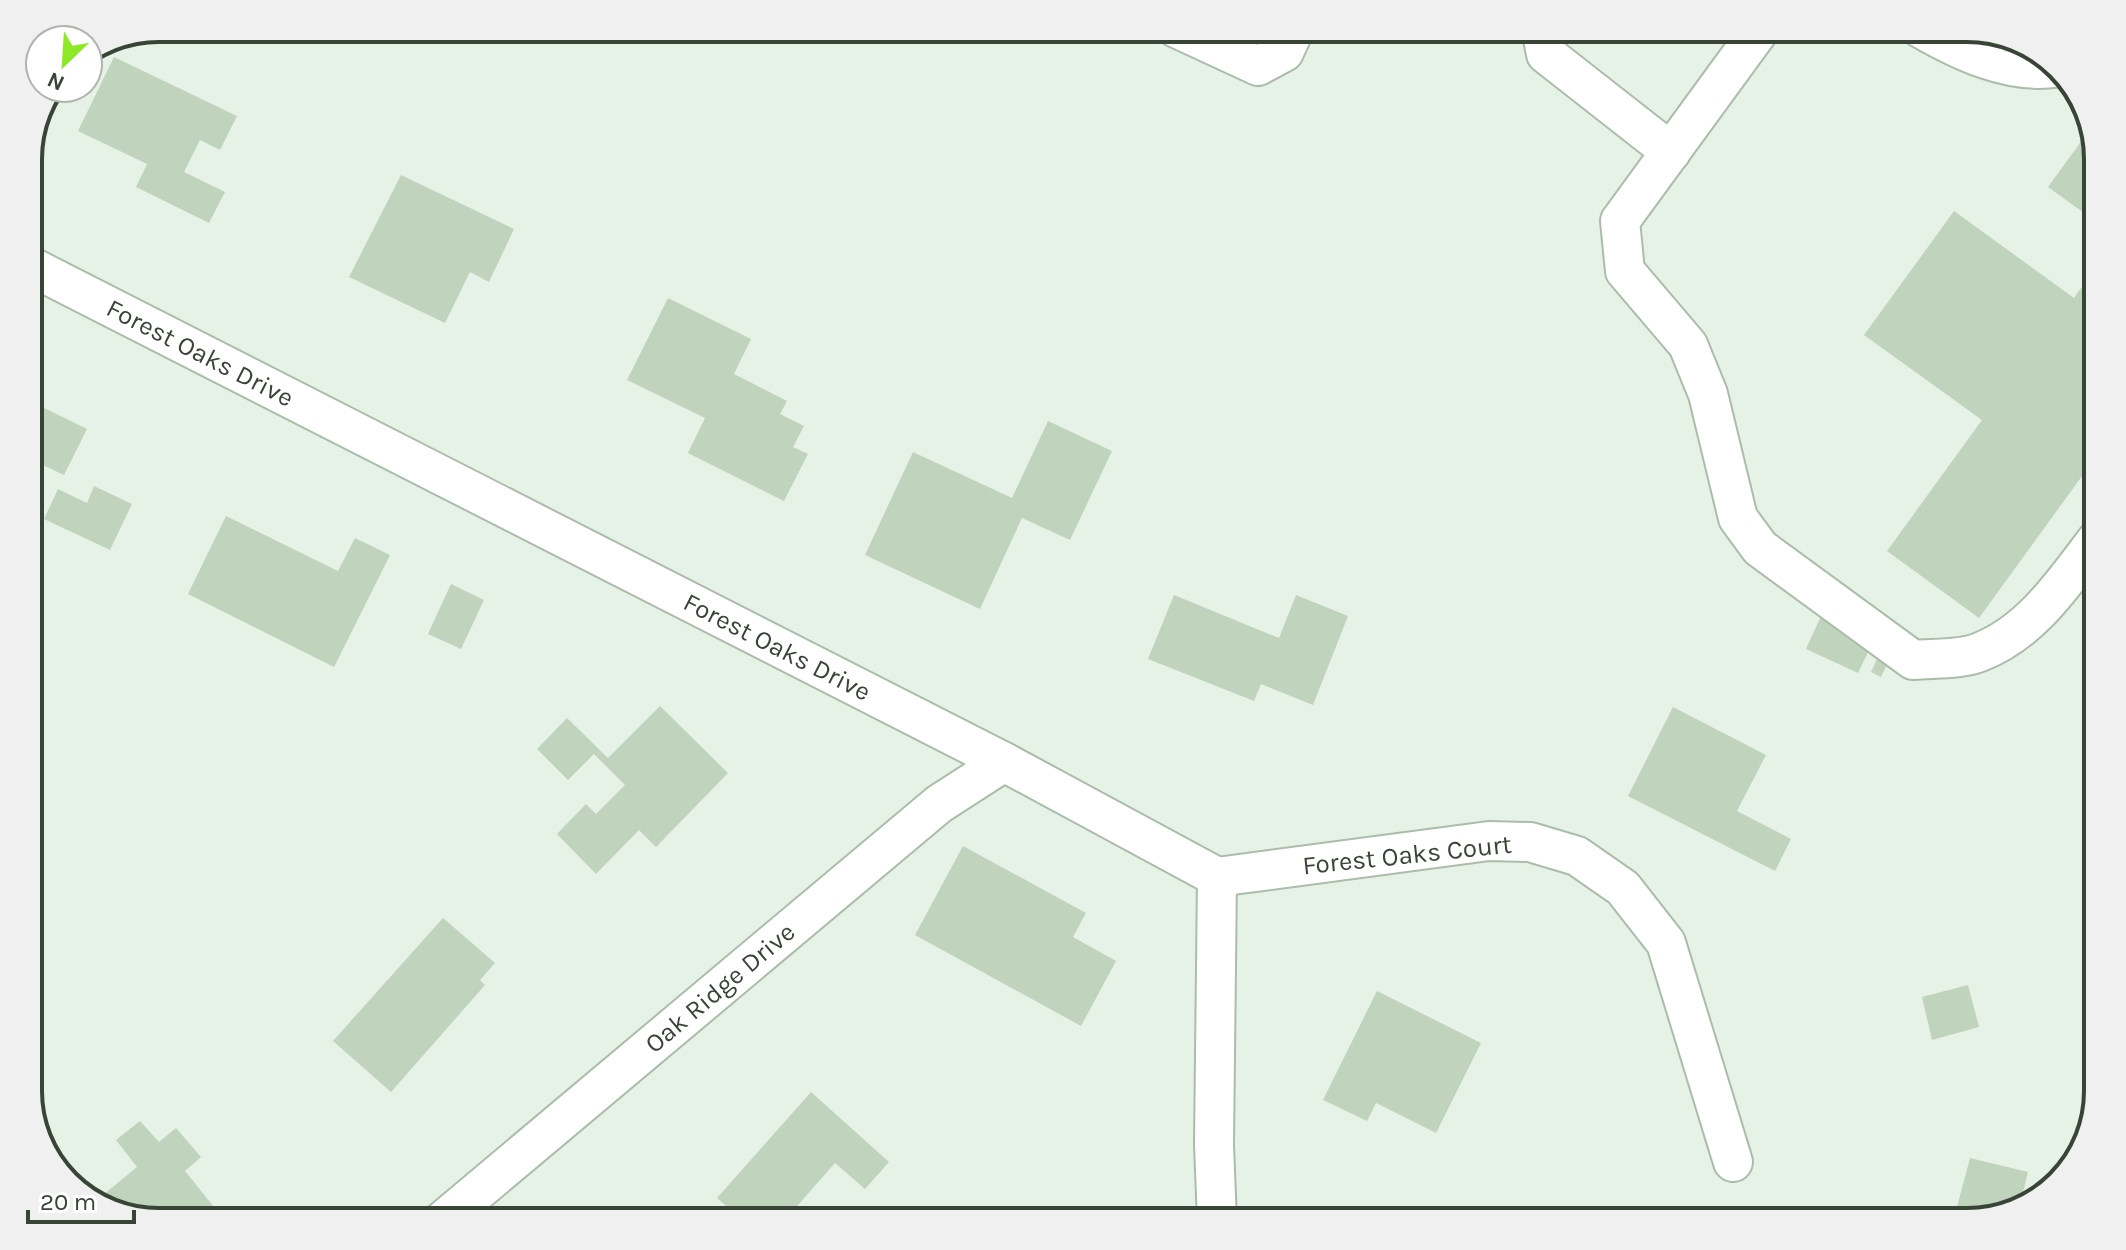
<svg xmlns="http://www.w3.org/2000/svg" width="2126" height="1250" viewBox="0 0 2126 1250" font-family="Karla,sans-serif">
	<rect width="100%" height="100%" fill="#e7f2e7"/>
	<!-- building -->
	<g fill="#bfd3bd">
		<polygon points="114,57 237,116 220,150 200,140 184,172 225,192 209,223 136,187 147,164 78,131"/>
		<polygon points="2091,128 2098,151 2098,223 2048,187"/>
		<polygon points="401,175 514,229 489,282 470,272 445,323 349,277"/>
		<polygon points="1954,211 2074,298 2098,264 2098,454 1979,618 1887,551 1982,420 1864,335"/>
		<polygon points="668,298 751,339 734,374 787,401 780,414 804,426 793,447 808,454 784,501 688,453 705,418 627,380"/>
		<polygon points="28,400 87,429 64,475 28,458"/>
		<polygon points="1048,421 1112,451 1070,540 1022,518 980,609 865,555 913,452 1012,498"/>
		<polygon points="94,486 132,504 110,550 44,519 58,489 87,503"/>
		<polygon points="226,516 338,571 355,538 390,555 334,667 188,594"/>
		<polygon points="451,584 484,600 461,649 428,634"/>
		<polygon points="1174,595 1279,638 1296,595 1348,616 1313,705 1261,684 1254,701 1148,659"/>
		<polygon points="1821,616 1894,650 1881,677 1871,672 1880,653 1870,648 1858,673 1806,649"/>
		<polygon points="660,706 728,773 656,847 639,830 596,874 557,834 586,804 596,814 625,785 594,754 568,780 537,749 567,718 608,758"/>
		<polygon points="1673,707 1766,755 1737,811 1791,839 1775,871 1628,796"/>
		<polygon points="963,846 1086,913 1073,937 1116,961 1081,1026 915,935"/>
		<polygon points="443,918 495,963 480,980 485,985 391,1092 333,1041"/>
		<polygon points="1968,985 1979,1027 1932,1040 1922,997"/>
		<polygon points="1377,991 1481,1043 1436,1133 1376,1103 1367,1121 1323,1100"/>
		<polygon points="811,1092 889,1162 865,1189 835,1163 783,1222 744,1222 717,1198"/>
		<polygon points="140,1121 159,1142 176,1128 201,1157 185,1171 226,1222 159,1222 92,1204 137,1167 116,1140"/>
		<polygon points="1970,1158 2028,1172 2019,1208 1968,1222 1953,1222"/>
	</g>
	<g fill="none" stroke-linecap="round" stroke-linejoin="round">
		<!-- minor casing -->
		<g stroke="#abbdaa" stroke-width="42">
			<g id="minor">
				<polyline points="1176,28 1258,66 1284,52 1295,28"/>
				<polyline points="1541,28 1546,54 1671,152"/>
				<path d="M 1761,28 L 1620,221 L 1625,271 L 1688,345 L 1708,394 L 1738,518 L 1760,548 L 1913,660 C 1933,658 1961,660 1980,652 C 2032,632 2065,581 2098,538"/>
				<path d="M 1920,28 C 1960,51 2008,74 2055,68"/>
				<polyline points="28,265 1004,762 1217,877 1214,1145 1217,1222"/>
				<polyline points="1217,877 1489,841 1530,842 1577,856 1623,888 1666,943 1733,1162"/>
				<polyline points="441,1222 939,804 1004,762"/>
			</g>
		</g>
		<!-- minor -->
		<use href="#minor" stroke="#fff" stroke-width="38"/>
	</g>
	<g text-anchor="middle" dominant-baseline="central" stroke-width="7" stroke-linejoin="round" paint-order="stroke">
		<!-- street labels -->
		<g font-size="26" fill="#374436" stroke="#fff">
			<text transform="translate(200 353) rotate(27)">Forest Oaks Drive</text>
			<text transform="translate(777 647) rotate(27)">Forest Oaks Drive</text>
			<text transform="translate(1407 855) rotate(-6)">Forest Oaks Court</text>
			<text transform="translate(720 988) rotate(-40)">Oak Ridge Drive</text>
		</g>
	</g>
	<!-- crop -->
	<path d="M0 0H2126V1250H0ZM159 42H1967A117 117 0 0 1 2084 159V1091A117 117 0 0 1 1967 1208H159A117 117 0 0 1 42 1091V159A117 117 0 0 1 159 42Z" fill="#eff0ef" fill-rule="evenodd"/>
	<path fill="none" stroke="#374436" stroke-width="4" d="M159 42H1967A117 117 0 0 1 2084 159V1091A117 117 0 0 1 1967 1208H159A117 117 0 0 1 42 1091V159A117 117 0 0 1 159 42Z"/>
	<!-- north arrow -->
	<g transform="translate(64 64) rotate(205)"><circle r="38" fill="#ffffff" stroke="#afb4af" stroke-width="2"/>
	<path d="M0-6L14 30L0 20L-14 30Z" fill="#8de827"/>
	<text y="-12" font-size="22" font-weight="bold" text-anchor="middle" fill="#374436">N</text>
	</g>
	<!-- scale -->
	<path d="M28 1210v12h106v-12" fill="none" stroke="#374436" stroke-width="4"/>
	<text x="40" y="1210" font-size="24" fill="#374436" stroke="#ffffff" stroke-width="6" paint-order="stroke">20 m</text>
</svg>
